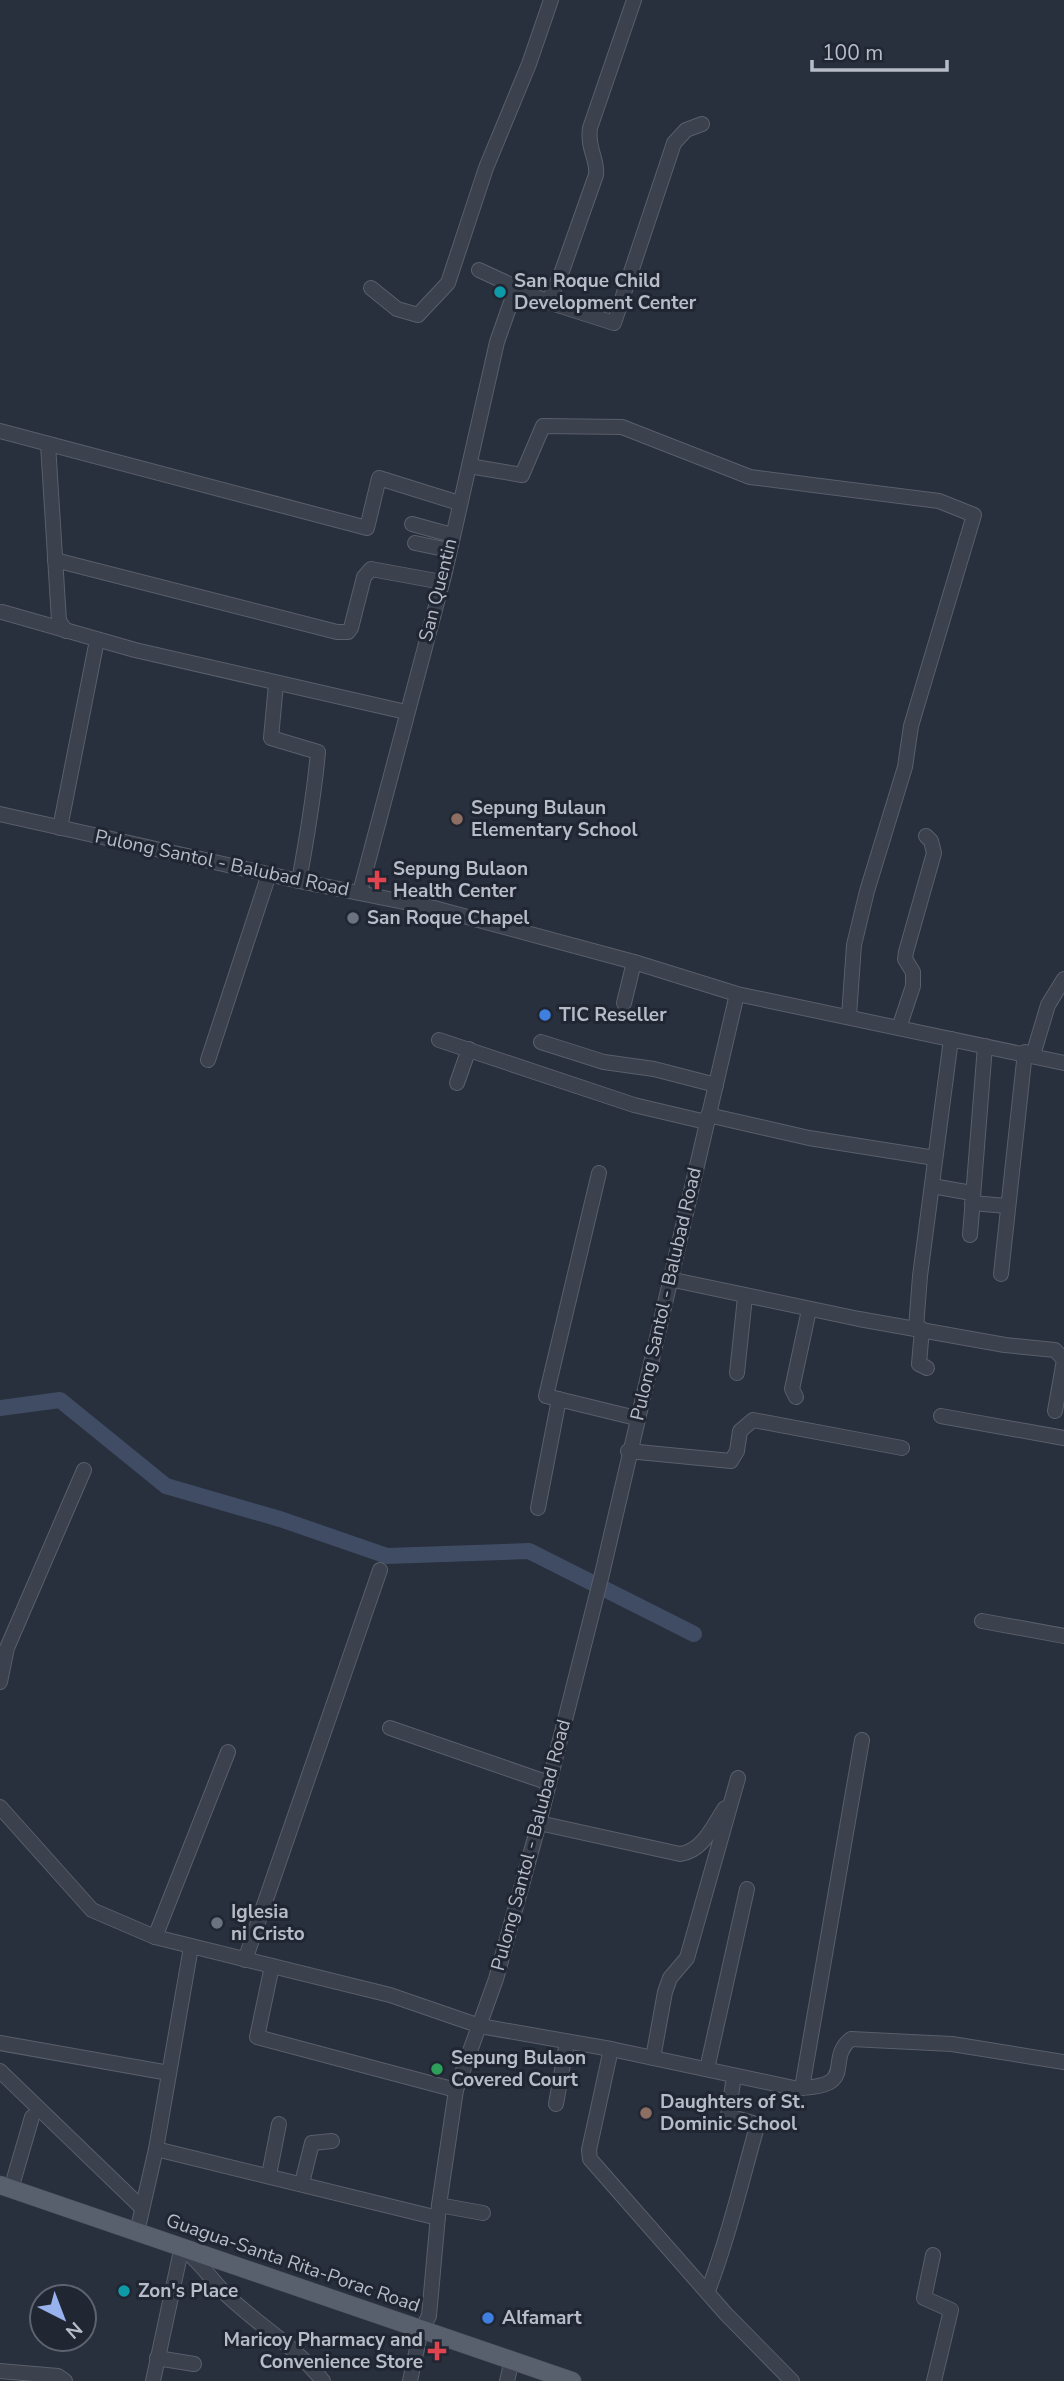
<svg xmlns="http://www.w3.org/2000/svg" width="1064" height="2381" viewBox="0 0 1064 2381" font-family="'Nunito Sans',sans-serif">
	<rect width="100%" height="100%" fill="#282f3d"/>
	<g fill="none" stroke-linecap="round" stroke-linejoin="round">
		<!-- river -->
		<polyline stroke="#3f4c64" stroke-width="16" points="0,1408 60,1400 166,1486 280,1519 387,1556 529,1551 694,1634"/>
		<!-- minor casing -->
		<g stroke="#595f6b" stroke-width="16">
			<g id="minor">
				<polyline points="479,270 548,302 614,323 674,143 686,130 702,124"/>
				<polyline points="371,288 397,309 418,315 448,283 486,168 529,64 551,0"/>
				<path d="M 548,302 L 561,274 L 596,175 C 598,159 587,149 590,128 L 634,0"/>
				<polyline points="0,431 367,528 379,478 459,503"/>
				<polyline points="48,444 59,621 66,631"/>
				<polyline points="469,466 522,475 543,426 622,427 750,477 939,501 974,515 911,726 905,767 867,891 854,945 849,1016"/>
				<polyline points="412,524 452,535"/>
				<polyline points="415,543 449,550"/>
				<polyline points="55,560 337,632 348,632 351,628 364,577 371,569 442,582"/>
				<polyline points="2,612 135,650 406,712"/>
				<path d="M 276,684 L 271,738 L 318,752 C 314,797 307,837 299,881"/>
				<polyline points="0,814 299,881 434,908 634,962 737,994 1064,1063"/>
				<polyline points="60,828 97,640"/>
				<polyline points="360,892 445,572 497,342 516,288"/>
				<polyline points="624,1003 634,962"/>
				<polyline points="899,1028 913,986 913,972 905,959 906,952 934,853 931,841 926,836"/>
				<polyline points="439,1040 634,1105 706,1122"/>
				<polyline points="541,1042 604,1062 654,1069 716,1085"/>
				<polyline points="1033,1055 1048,1005 1064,979"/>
				<polyline points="208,1060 269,874"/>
				<polyline points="457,1083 469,1049"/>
				<polyline points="708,1115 809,1138 935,1158"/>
				<polyline points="599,1173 546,1396 636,1418"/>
				<polyline points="932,1186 972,1193"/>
				<polyline points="972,1203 1007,1206"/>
				<polyline points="970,1235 985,1046"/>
				<polyline points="1001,1274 1025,1052"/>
				<polyline points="669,1279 859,1319 1005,1345 1055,1350 1064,1360 1055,1411"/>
				<polyline points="916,1328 920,1276 951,1039"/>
				<polyline points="922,1329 919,1364 927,1368"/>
				<polyline points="737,1373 745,1297"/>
				<polyline points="796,1397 792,1389 809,1310"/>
				<polyline points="941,1416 1064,1438"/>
				<polyline points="628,1451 731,1461 737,1451 740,1431 753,1420 902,1448"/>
				<polyline points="538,1508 559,1399"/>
				<polyline points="982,1621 1064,1636"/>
				<polyline points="0,1682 7,1648 84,1470"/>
				<polyline points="390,1728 549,1783"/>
				<path d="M 0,1807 L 92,1910 L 155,1937 L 390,1995 L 480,2026 L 611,2049 L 794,2088 C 861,2088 824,2060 851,2039 L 952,2044 L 1064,2062"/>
				<path d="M 539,1823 L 680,1854 C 703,1851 713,1826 725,1808"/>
				<polyline points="155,1937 228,1752"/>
				<polyline points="245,1960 380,1570"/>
				<polyline points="272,1966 257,2037 456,2090"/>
				<polyline points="0,2043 169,2073"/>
				<polyline points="611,2049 589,2150 590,2159 726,2314 792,2381"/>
				<polyline points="653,2058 665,1992 670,1978 687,1958 738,1778"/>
				<polyline points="707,2069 747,1889"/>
				<polyline points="0,2071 141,2207"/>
				<polyline points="802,2088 862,1740"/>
				<polyline points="556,2104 567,2042"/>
				<polyline points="156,2149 438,2218"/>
				<polyline points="269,2175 279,2124"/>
				<polyline points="302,2183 312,2143 332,2141"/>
				<polyline points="11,2189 32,2117"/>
				<polyline points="439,2205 483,2213"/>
				<polyline points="137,2232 156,2149 191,1947"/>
				<path d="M 185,2251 C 203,2264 213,2283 230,2298 C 261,2327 296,2347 323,2381"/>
				<polyline points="933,2255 924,2298 951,2310 934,2381"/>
				<path d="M 708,2291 C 728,2238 741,2184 756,2130 L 753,2123 L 728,2116 L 734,2076"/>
				<polyline points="157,2358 194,2364"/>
				<polyline points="0,2371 58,2376 65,2381"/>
				<polyline points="153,2381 182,2246"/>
				<polyline points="410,2381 421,2330 429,2316 439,2205 456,2090 496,1979 539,1823 602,1574 737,994"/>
				<polyline points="507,2381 512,2360"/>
			</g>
		</g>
		<!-- major casing -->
		<g stroke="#444a56" stroke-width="19">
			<polyline id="major" points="0,2185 572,2381"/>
		</g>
		<!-- minor -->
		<use href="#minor" stroke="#3b414d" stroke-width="14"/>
		<!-- major -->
		<use href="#major" stroke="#59606d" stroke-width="18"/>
	</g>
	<!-- markers -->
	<g fill="#0f9aa8" stroke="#202632" stroke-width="2.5">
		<circle cx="500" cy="292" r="7"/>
		<circle cx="124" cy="2291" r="7"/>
	</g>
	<g fill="#8d6e63" stroke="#202632" stroke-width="2.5">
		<circle cx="457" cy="819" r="7"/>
		<circle cx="646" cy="2113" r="7"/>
	</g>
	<g fill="#e0444e" stroke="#202632" stroke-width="2.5">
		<path d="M373.5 869.5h7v7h7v7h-7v7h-7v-7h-7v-7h7z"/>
		<path d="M433.5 2340.5h7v7h7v7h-7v7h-7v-7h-7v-7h7z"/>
	</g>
	<g fill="#6b7280" stroke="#202632" stroke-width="2.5">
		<circle cx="353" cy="918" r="7"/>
		<circle cx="217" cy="1923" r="7"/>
	</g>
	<g fill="#3f7fe0" stroke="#202632" stroke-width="2.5">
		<circle cx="545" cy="1015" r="7"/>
		<circle cx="488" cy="2318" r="7"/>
	</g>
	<circle fill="#2e9e5b" stroke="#202632" stroke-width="2.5" cx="437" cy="2069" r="7"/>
	<g text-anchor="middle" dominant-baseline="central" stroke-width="6" stroke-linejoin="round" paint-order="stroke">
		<!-- poi labels -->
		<g font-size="19" font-weight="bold" fill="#b7bdc8" stroke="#202632" text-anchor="start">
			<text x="514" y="281">San Roque Child<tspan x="514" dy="22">Development Center</tspan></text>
			<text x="471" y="808">Sepung Bulaun<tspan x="471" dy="22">Elementary School</tspan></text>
			<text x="393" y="869">Sepung Bulaon<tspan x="393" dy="22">Health Center</tspan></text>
			<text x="367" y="918">San Roque Chapel</text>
			<text x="559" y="1015">TIC Reseller</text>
			<text x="231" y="1912">Iglesia<tspan x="231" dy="22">ni Cristo</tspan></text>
			<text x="451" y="2058">Sepung Bulaon<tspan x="451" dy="22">Covered Court</tspan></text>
			<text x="660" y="2102">Daughters of St.<tspan x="660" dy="22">Dominic School</tspan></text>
			<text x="138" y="2291">Zon's Place</text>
			<text x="502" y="2318">Alfamart</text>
			<text x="423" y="2340" text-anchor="end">Maricoy Pharmacy and<tspan x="423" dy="22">Convenience Store</tspan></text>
		</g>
		<!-- street labels -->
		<g font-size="19" fill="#b7bdc8" stroke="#202632">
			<text transform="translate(438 590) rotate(-76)">San Quentin</text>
			<text transform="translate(222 863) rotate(12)">Pulong Santol - Balubad Road</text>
			<text transform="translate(666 1294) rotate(-77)">Pulong Santol - Balubad Road</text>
			<text transform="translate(531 1845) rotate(-75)">Pulong Santol - Balubad Road</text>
			<text transform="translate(293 2263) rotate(19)">Guagua-Santa Rita-Porac Road</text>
		</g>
	</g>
	<!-- north arrow -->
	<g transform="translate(63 2318) rotate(138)"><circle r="33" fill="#202632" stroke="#5c626e" stroke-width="2"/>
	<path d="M0-5L12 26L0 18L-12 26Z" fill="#97b2ed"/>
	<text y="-10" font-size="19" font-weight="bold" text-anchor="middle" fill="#b7bdc8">N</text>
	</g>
	<!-- scale -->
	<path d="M812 60v10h135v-10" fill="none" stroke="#b7bdc8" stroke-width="3.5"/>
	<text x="822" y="60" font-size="21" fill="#b7bdc8" stroke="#202632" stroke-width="5" paint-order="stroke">100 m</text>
</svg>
